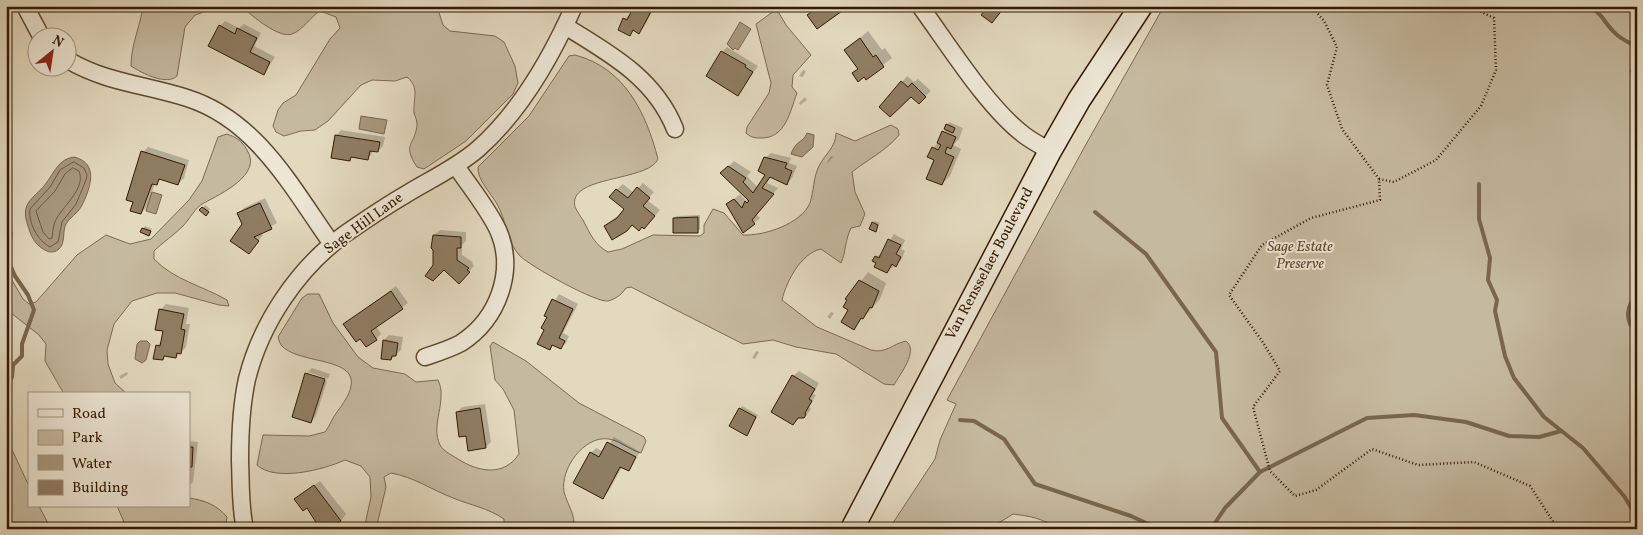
<svg xmlns="http://www.w3.org/2000/svg" width="1643" height="535" viewBox="0 0 1643 535" font-family="Vollkorn,serif">
	<rect width="100%" height="100%" fill="#e3d9bf"/>
	<filter id="stains"><feTurbulence type="fractalNoise" baseFrequency=".004" numOctaves="4"/><feColorMatrix values="0 0 0 0 .2 0 0 0 0 .09 0 0 0 0 .02 0 0 0 .5 -.17"/></filter>
	<radialGradient id="worn" r=".72"><stop offset=".6" stop-color="#630" stop-opacity="0"/><stop offset="1" stop-color="#630" stop-opacity=".3"/></radialGradient>
	<!-- green -->
	<g fill="#c5b99f" stroke="#7c6a50">
		<path d="M 143,6 L 221,6 L 195,15 L 185,27 L 177,76 C 166,86 142,73 131,66 C 131,45 140,27 143,6 Z"/>
		<path d="M 242,6 L 437,6 L 443,25 L 450,31 L 495,36 L 504,42 L 515,66 L 518,83 L 513,94 L 466,141 L 424,169 L 417,167 C 401,143 416,145 417,124 C 417,120 415,116 414,113 C 413,98 420,88 407,77 L 395,81 L 372,80 L 361,85 L 328,121 L 315,130 L 301,131 L 284,136 L 276,132 L 273,126 L 278,110 L 283,103 L 296,95 L 330,39 L 340,28 L 336,17 L 320,11 C 310,17 303,30 292,34 C 280,39 251,16 242,6 Z"/>
		<path d="M 1164,6 L 1637,6 L 1637,529 L 1055,529 C 1045,518 1028,516 1013,514 L 989,529 L 889,529 L 935,459 L 940,440 L 956,404 L 947,400 L 1085,146 Z"/>
		<path d="M 774,11 L 779,13 L 786,25 L 811,55 L 793,75 L 792,87 L 797,93 C 790,111 786,139 760,138 C 754,138 750,137 746,133 L 747,127 L 769,93 L 771,83 L 756,24 Z"/>
		<path d="M 575,55 C 625,68 646,113 658,159 C 648,182 567,175 575,207 C 577,211 580,216 583,220 C 590,234 595,245 608,252 L 622,249 L 653,235 L 700,236 L 704,233 L 704,225 L 713,209 L 724,213 L 743,235 C 764,236 801,224 810,203 C 814,191 813,178 819,166 C 825,154 836,147 836,133 L 855,141 L 891,125 L 898,129 L 899,135 C 887,150 867,160 852,172 L 855,192 L 865,214 L 860,226 L 851,228 C 845,240 846,252 841,263 L 821,249 C 801,253 786,282 782,300 L 817,327 L 871,350 C 886,354 892,344 906,341 C 919,351 900,374 894,385 L 884,384 L 836,354 L 796,347 L 773,340 L 743,344 L 631,287 L 626,288 C 622,294 616,299 608,301 C 596,303 530,266 520,256 C 507,243 506,219 497,204 C 491,193 477,180 478,167 L 529,116 L 569,56 Z"/>
		<path d="M 227,134 C 236,137 242,141 247,150 C 263,175 220,194 204,203 C 195,207 190,219 183,226 C 174,235 163,242 154,251 L 154,259 C 174,280 203,286 227,300 L 229,306 L 219,305 L 175,293 L 157,293 L 132,301 L 114,324 L 107,350 L 108,364 L 115,383 L 127,394 L 64,394 L 45,361 L 46,344 L 39,335 L 6,309 L 6,270 L 23,299 L 29,304 L 36,302 L 77,255 L 106,235 L 130,244 L 151,239 L 189,200 L 202,181 L 218,137 Z"/>
		<path d="M 308,294 L 319,294 L 333,323 L 358,357 L 373,368 L 405,374 L 416,382 L 438,380 C 448,400 430,425 440,445 C 444,452 452,455 458,459 C 478,472 504,477 519,454 L 514,410 L 503,389 L 495,380 L 490,346 L 493,342 L 526,361 L 579,403 L 644,437 L 646,441 L 641,453 C 630,450 620,441 609,439 C 584,435 560,469 564,492 C 567,504 577,517 573,529 L 502,529 L 504,526 L 504,519 C 488,508 470,505 453,498 C 432,490 414,477 391,473 L 384,477 L 386,487 L 376,529 L 364,529 L 371,497 L 370,477 L 361,466 L 345,460 C 323,470 275,482 257,465 L 263,435 L 309,436 L 325,432 C 330,426 332,418 337,412 C 383,353 306,368 283,347 C 280,345 279,340 278,337 L 302,298 Z"/>
		<polygon points="6,437 29,486 29,506 39,506 51,529 6,529"/>
		<path d="M 189,498 C 204,500 217,505 227,517 L 225,529 L 127,529 L 117,506 L 189,506 Z"/>
	</g>
	<!-- water -->
	<g fill="#a7987e" stroke="#79664c">
		<polygon points="740,22 751,29 738,50 735,48 733,50 727,44"/>
		<polygon points="361,116 387,120 384,134 359,129"/>
		<path d="M 807,133 L 814,135 L 813,147 L 802,157 L 791,154 C 796,140 803,143 807,133 Z"/>
		<path d="M 74,157 C 100,163 90,190 81,207 C 77,214 70,217 66,224 C 62,232 66,242 59,249 C 52,255 45,251 39,246 C 33,241 30,233 28,226 C 19,201 35,199 47,182 C 55,171 59,159 74,157 Z"/>
		<polygon points="152,192 162,195 156,214 146,211"/>
		<polygon points="140,341 147,341 150,344 146,360 142,363 135,359 137,344"/>
	</g>
	<!-- shadow -->
	<g fill="#0003">
		<polygon points="635,6 655,6 644,27 639,32 634,30 630,35 619,30 624,19 631,14"/>
		<polygon points="225,21 239,28 244,24 261,33 254,46 275,57 264,73 220,26"/>
		<polygon points="868,31 882,50 885,48 892,58 866,78 864,76 854,73 859,68 846,50"/>
		<polygon points="727,47 758,66 738,94 722,52"/>
		<polygon points="6,69 11,75 6,80"/>
		<polygon points="803,70 806,71 803,77 799,76"/>
		<polygon points="907,76 914,82 918,79 931,91 919,102 911,95 881,107"/>
		<polygon points="805,97 807,100 800,105 799,103"/>
		<polygon points="949,122 963,128 959,139 953,145 961,149 950,176 942,184 933,148 940,141"/>
		<polygon points="341,130 385,137 383,146 378,151 374,150 368,159 353,156 349,160 336,136"/>
		<polygon points="148,147 189,160 184,178 178,184 162,179 155,183 147,207 141,213 143,152"/>
		<polygon points="771,153 791,158 789,163 797,166 792,178 787,183 771,176 767,183 778,188 756,214 760,218 754,223 728,205 740,194 746,201 748,199 722,173 734,161 751,172 747,176 758,188 767,174 765,158"/>
		<polygon points="831,156 833,157 828,163 827,162"/>
		<polygon points="643,183 654,192 647,200 660,210 650,222 605,226 626,209 611,197 617,189 623,184 634,193"/>
		<polygon points="265,198 277,223 260,233 263,235 249,253 244,224 239,213 244,208"/>
		<polygon points="205,205 210,209 206,214 201,210"/>
		<polygon points="700,215 700,229 697,232 674,218 677,216"/>
		<polygon points="875,221 880,223 875,230 873,223"/>
		<polygon points="145,226 152,229 149,234 143,229"/>
		<polygon points="440,230 466,232 466,241 462,245 462,255 473,262 472,263 474,266 459,282 444,268 434,265 434,235"/>
		<polygon points="894,234 905,240 901,249 905,251 901,260 887,272 876,257 883,252"/>
		<polygon points="868,272 886,283 880,299 854,328 847,299"/>
		<polygon points="396,286 408,303 376,326 381,334 376,339 360,337 345,324"/>
		<polygon points="559,294 578,304 563,333 569,336 566,343 560,348 554,345 549,349 546,329 549,317 546,315"/>
		<polygon points="166,304 189,308 186,324 190,324 186,347 176,357 166,355 162,359 157,346 163,340 165,330 160,310"/>
		<polygon points="831,312 834,313 830,319 827,317"/>
		<polygon points="389,335 403,337 401,350 391,359 382,358 384,340"/>
		<polygon points="756,351 759,352 755,359 752,358"/>
		<polygon points="312,368 330,374 328,379 308,372 308,375 327,381 316,416 311,422 306,374"/>
		<polygon points="799,371 819,383 813,394 816,395 809,407 811,409 809,412 804,417 800,417 793,424 793,376"/>
		<polygon points="127,372 128,374 121,379 119,376"/>
		<polygon points="485,404 491,442 486,447 467,435 457,413 462,407"/>
		<polygon points="742,406 758,415 749,432 740,409"/>
		<polygon points="614,437 640,452 628,470 622,467 608,492 603,497 591,453 596,448 604,452"/>
		<polygon points="189,441 198,442 193,482 189,486"/>
		<polygon points="320,481 346,514 337,526 296,499"/>
		<polygon points="658,526 664,529 655,529"/>
	</g>
	<g fill="none" stroke-linecap="round" stroke-linejoin="round">
		<!-- shore -->
		<g stroke="#6d593f" stroke-width="1">
			<path d="M 74,162 L 84,168 L 87,175 L 86,180 L 76,204 L 62,222 L 58,242 L 50,247 C 38,241 28,223 30,209 L 50,187 L 60,170 Z"/>
			<path d="M 73,168 L 79,171 C 86,188 64,205 57,218 C 53,224 53,231 52,238 L 49,239 L 43,232 L 36,211 L 55,191 L 65,174 Z"/>
		</g>
		<!-- stream -->
		<g stroke="#79664c" stroke-width="4">
			<path d="M 1587,6 C 1603,13 1602,20 1613,31 C 1620,39 1628,42 1637,47"/>
			<polyline points="1637,62 1632,71 1637,105"/>
			<polyline points="1479,184 1479,219 1490,258 1488,280 1497,300 1495,311 1505,356 1514,378 1544,417 1583,448 1624,496 1637,517"/>
			<polyline points="1095,212 1146,254 1216,352 1222,418 1260,472"/>
			<polyline points="6,225 11,233 8,260 15,276 28,295 34,310 22,344 22,356 13,365 12,377 6,388"/>
			<path d="M 1637,295 C 1626,306 1624,322 1637,332"/>
			<polyline points="960,420 974,421 1004,439 1035,484 1131,516 1159,529"/>
			<polyline points="1211,529 1225,508 1260,472 1367,418 1414,415 1466,422 1509,436 1539,437 1561,431"/>
		</g>
	</g>
	<!-- building -->
	<g fill="#8f7d63" stroke="#331a00">
		<polygon points="634,6 654,6 639,34 633,30 630,36 618,30 623,18 627,20"/>
		<polygon points="816,6 849,6 817,29 807,15 817,8"/>
		<polygon points="988,6 1012,6 1007,12 1003,9 992,23 981,15"/>
		<polygon points="219,25 235,34 237,28 257,38 250,52 270,62 264,75 208,46"/>
		<polygon points="860,38 873,57 876,55 884,67 866,80 864,77 858,82 852,73 858,69 844,50"/>
		<polygon points="721,51 746,65 745,67 753,72 738,96 706,76"/>
		<polygon points="901,81 908,87 912,83 926,97 919,104 911,97 890,117 879,107"/>
		<polygon points="946,124 955,128 953,133 944,129"/>
		<polygon points="942,131 956,137 951,149 947,147 945,153 954,157 942,185 926,179 934,160 927,157 932,147 938,150 941,145 937,143"/>
		<polygon points="335,135 380,142 378,152 370,151 368,160 351,157 350,161 331,158"/>
		<polygon points="141,151 185,165 178,185 159,179 157,185 152,184 141,214 130,211 133,202 126,200"/>
		<polygon points="764,157 787,163 785,168 792,171 787,185 770,177 762,188 774,194 752,220 755,224 743,233 726,204 734,199 742,208 745,201 747,203 749,201 720,173 728,166 746,178 743,182 753,193 765,175 758,171"/>
		<polygon points="637,187 650,198 643,206 655,216 644,229 642,227 639,231 632,225 627,231 612,240 604,226 617,218 624,209 609,197 616,189 628,198"/>
		<polygon points="260,203 272,229 254,237 259,241 249,254 230,241 242,224 237,213"/>
		<polygon points="202,207 209,212 206,216 199,210"/>
		<polygon points="698,217 698,233 673,233 673,218"/>
		<polygon points="872,222 878,225 876,232 869,229"/>
		<polygon points="142,228 151,231 149,236 140,232"/>
		<polygon points="433,235 461,237 461,248 457,248 457,260 469,268 467,270 470,272 459,284 444,270 433,281 425,276 433,265 433,250 431,248"/>
		<polygon points="888,239 901,245 896,254 901,257 896,267 892,264 887,273 874,267 876,263 872,261 875,256 879,258"/>
		<polygon points="859,280 879,291 872,308 870,307 863,319 861,318 854,330 841,322 848,310 843,307 847,300 845,299"/>
		<polygon points="391,291 403,309 371,331 377,340 366,347 360,339 356,342 343,324"/>
		<polygon points="552,299 573,309 559,338 565,341 561,349 552,345 550,350 537,344 544,330 541,328 547,317 544,316"/>
		<polygon points="159,309 184,314 181,329 185,330 181,354 177,353 176,358 164,356 163,360 153,359 156,345 160,346 163,331 155,330"/>
		<polygon points="383,340 398,343 396,356 392,356 391,360 381,359"/>
		<polygon points="305,373 325,379 311,423 292,417"/>
		<polygon points="792,375 815,389 809,399 812,401 805,413 806,415 804,418 798,418 793,425 771,412"/>
		<polygon points="480,408 486,448 468,451 466,436 459,437 456,412"/>
		<polygon points="739,408 756,417 747,436 729,426"/>
		<polygon points="607,442 636,457 629,471 620,467 603,499 573,483 590,452 599,457"/>
		<polygon points="189,447 193,447 192,467 189,467 189,471"/>
		<polygon points="314,485 341,521 336,524 338,527 335,529 320,529 307,508 303,511 294,499"/>
	</g>
	<g fill="none" stroke-linecap="round" stroke-linejoin="round">
		<!-- minor casing -->
		<g stroke="#5f4a30" stroke-width="19">
			<g id="minor">
				<polyline points="25,6 42,38"/>
				<path d="M 920,6 C 948,44 987,107 1024,135 C 1032,141 1041,146 1050,151"/>
				<path d="M 565,26 C 609,53 655,78 675,129"/>
				<path d="M 68,60 C 104,82 147,85 187,98 C 257,120 292,188 332,244"/>
				<path d="M 425,357 C 437,353 450,349 461,343 C 498,319 516,271 498,230 C 487,207 470,187 456,166"/>
				<path d="M 245,529 C 240,507 241,483 240,461 C 240,433 241,406 247,379 C 261,323 298,268 345,234 C 364,221 384,207 405,195 C 429,180 456,168 478,149 C 521,111 551,58 574,6"/>
			</g>
		</g>
		<!-- secondary casing -->
		<g stroke="#331a00" stroke-width="25">
			<polyline id="secondary" points="852,529 1050,151 1079,100 1141,6"/>
		</g>
		<!-- path -->
		<g stroke="#331a00" stroke-width="2.5" stroke-dasharray="1 2.5" stroke-linecap="butt">
			<polyline points="1311,6 1324,21 1337,47 1327,85 1342,129 1379,179 1380,200 1311,218 1262,245 1229,295 1262,341 1280,371 1253,407 1270,471 1295,496 1316,490 1372,449 1418,465 1474,462 1530,486 1558,529"/>
			<polyline points="1379,179 1394,182 1436,160 1481,106 1496,70 1494,18 1468,6"/>
		</g>
		<!-- minor -->
		<use href="#minor" stroke="#ede6d5" stroke-width="16"/>
		<!-- secondary -->
		<use href="#secondary" stroke="#ede6d5" stroke-width="22"/>
	</g>
	<g text-anchor="middle" dominant-baseline="central" stroke-width="4" stroke-linejoin="round" paint-order="stroke">
		<!-- street labels -->
		<g font-size="15" fill="#331a00" stroke="#ede6d5">
			<text transform="translate(364 224) rotate(-36)">Sage Hill Lane</text>
			<text transform="translate(990 264) rotate(-62)">Van Rensselaer Boulevard</text>
		</g>
		<!-- park labels -->
		<g font-size="15" font-style="italic" fill="#5f4a30" stroke="#ede6d5">
			<text x="1300" y="247">Sage Estate<tspan x="1300" dy="17">Preserve</tspan></text>
		</g>
	</g>
	<!-- margin -->
	<rect width="1643" height="535" fill="none" stroke="#e3d9bf" stroke-width="25"/>
	<rect x="8" y="8" width="1628" height="520" fill="none" stroke="#331a00" stroke-width="2.5"/>
	<rect x="12" y="12" width="1618" height="510" fill="none" stroke="#331a00"/>
	<!-- legend -->
	<rect x="28" y="392" width="162" height="115" fill="#ede6d5" stroke="#a39480"/>
	<rect x="38" y="409" width="25" height="8" fill="#ede6d5" stroke="#a39480"/>
	<text x="72" y="418" font-size="15" fill="#331a00">Road</text>
	<rect x="38" y="430" width="25" height="15" fill="#c5b99f" stroke="#a39480"/>
	<text x="72" y="442" font-size="15" fill="#331a00">Park</text>
	<rect x="38" y="455" width="25" height="15" fill="#a7987e" stroke="#a39480"/>
	<text x="72" y="468" font-size="15" fill="#331a00">Water</text>
	<rect x="38" y="480" width="25" height="15" fill="#8f7d63" stroke="#a39480"/>
	<text x="72" y="492" font-size="15" fill="#331a00">Building</text>
	<!-- north arrow -->
	<g transform="translate(52 52) rotate(30)"><circle r="24" fill="#ede6d5" stroke="#a39480"/>
	<path d="M0-4L9 19L0 12L-9 19Z" fill="#8f2418"/>
	<text y="-8" font-size="14" font-weight="bold" text-anchor="middle" fill="#331a00">N</text>
	</g>
	<rect width="100%" height="100%" filter="url(#stains)"/>
	<rect width="100%" height="100%" fill="url(#worn)"/>
</svg>
